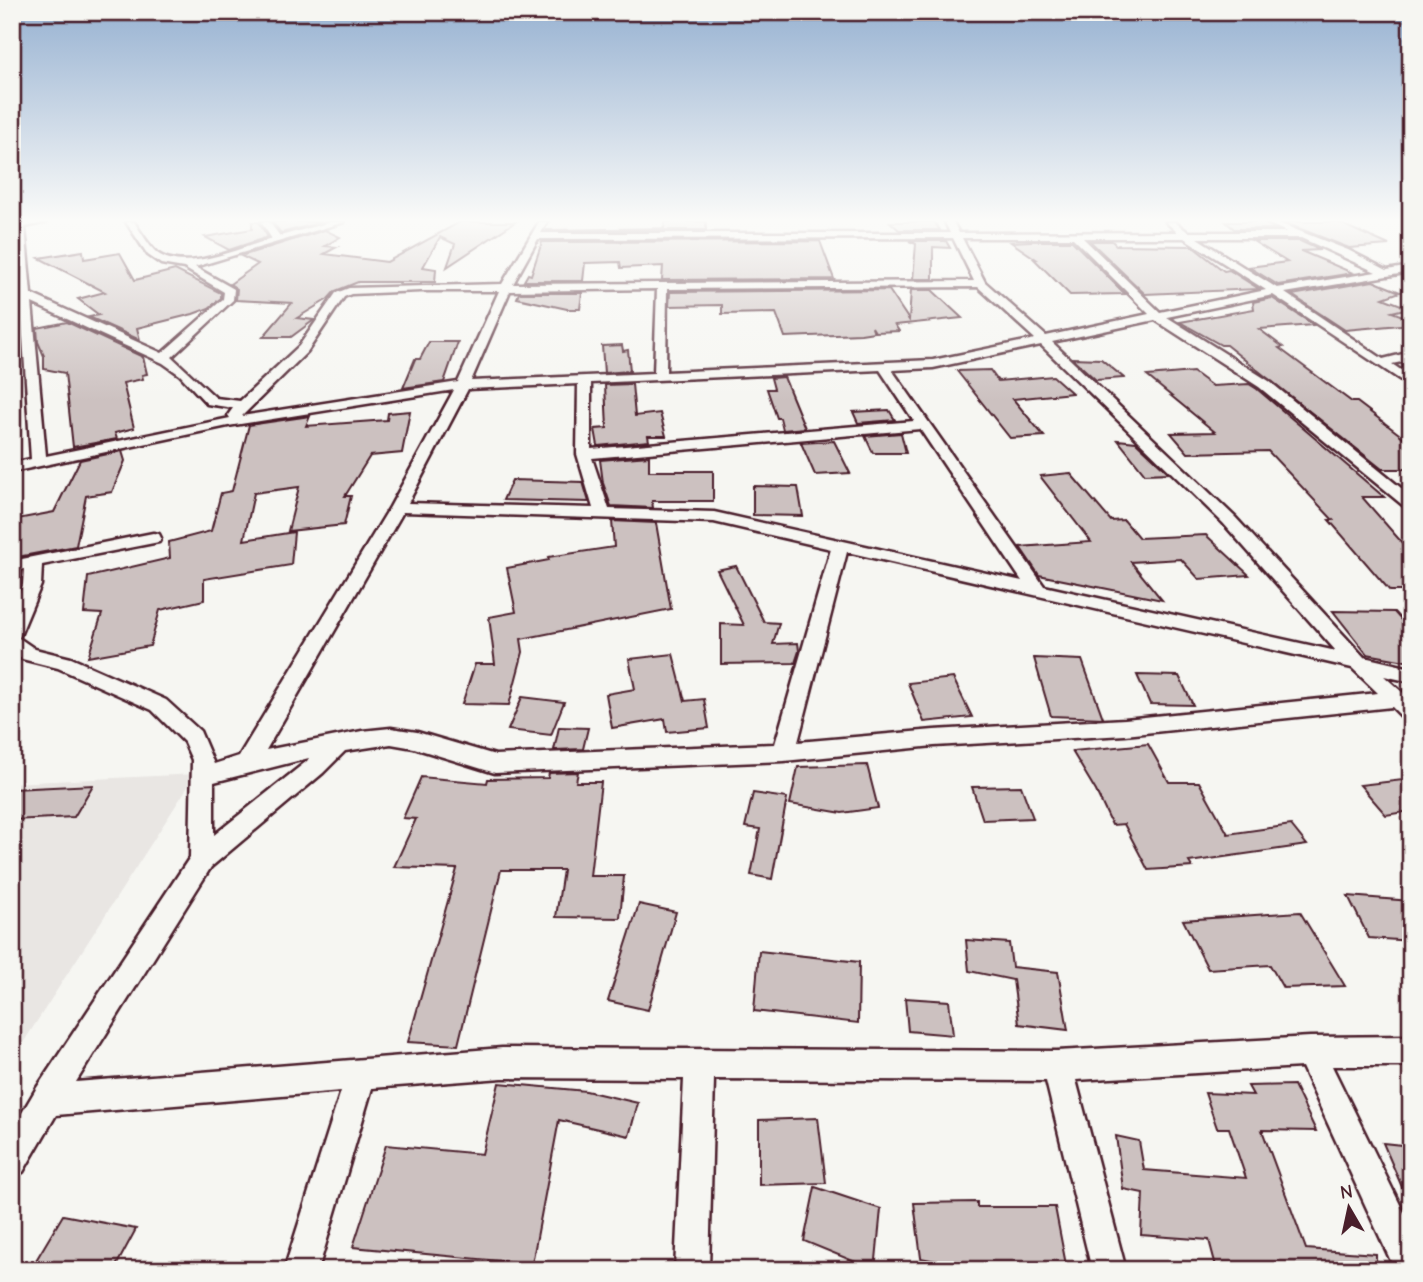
<svg xmlns="http://www.w3.org/2000/svg" width="1423" height="1282" viewBox="0 0 1423 1282" font-family="'Comic Neue',sans-serif">
	<rect width="100%" height="100%" fill="#f6f6f2"/>
	<filter id="ink" filterUnits="userSpaceOnUse"><feTurbulence type="fractalNoise" baseFrequency=".0143" numOctaves="2"/><feDisplacementMap in="SourceGraphic" scale="14" xChannelSelector="R" yChannelSelector="G"/><feConvolveMatrix kernelMatrix="1 2 1 2 8 2 1 2 1" color-interpolation-filters="sRGB"/></filter>
	<g filter="url(#ink)">
		<!-- built -->
		<polygon fill="#e9e6e3" points="196,774 12,1060 12,783"/>
		<!-- building -->
		<g fill="#ccc1c0" stroke="#4a1f2b" stroke-width="2">
			<polygon points="252,222 258,222 268,237 229,250 205,237 252,229"/>
			<polygon points="272,222 322,222 281,233"/>
			<polygon points="460,222 515,222 447,267 455,244 440,237 423,267 436,269 435,282 358,282 335,291 328,299 297,318 314,320 291,337 263,337 292,303 236,300 237,289 230,284 258,264 241,256 325,230 340,237 325,246 337,247 324,254 387,262"/>
			<polygon points="665,222 706,222 706,230 546,230 664,228"/>
			<polygon points="890,222 934,222 940,230 899,230"/>
			<polygon points="1226,222 1263,222 1275,229 1234,229"/>
			<polygon points="1283,222 1337,222 1389,245 1349,248"/>
			<polygon points="820,241 834,279 662,280 663,266 621,268 620,262 585,263 583,281 524,281 528,274 531,275 542,242"/>
			<polygon points="909,241 946,241 950,248 933,247 933,279 913,279 916,244"/>
			<polygon points="1031,241 1072,241 1125,294 1070,295 1034,259 1036,259 1011,242"/>
			<polygon points="1090,241 1112,241 1116,245 1192,246 1224,271 1229,270 1259,289 1145,294"/>
			<polygon points="1253,241 1300,241 1320,250 1301,251 1353,273 1278,285 1249,267 1287,262"/>
			<polygon points="83,251 84,259 120,253 135,280 175,270 221,293 221,298 209,308 193,314 137,328 140,340 89,317 99,315 78,299 105,292 39,258"/>
			<polygon points="1373,281 1400,292 1383,298 1409,308 1392,312 1411,319 1411,324 1345,330 1292,295"/>
			<polygon points="889,290 909,320 911,290 932,290 962,318 895,325 899,331 875,332 872,327 874,332 861,334 785,337 776,313 722,314 722,305 669,306 670,292"/>
			<polygon points="519,293 582,293 580,309 567,309 517,298"/>
			<polygon points="1272,298 1314,325 1259,329 1283,347 1279,348 1352,402 1357,402 1403,437 1411,436 1411,469 1382,469 1226,345 1221,345 1180,322 1254,309 1253,302"/>
			<polygon points="67,322 143,357 147,374 142,375 143,379 123,383 134,428 115,433 117,439 73,447 65,373 44,369 44,356 38,342 37,328"/>
			<polygon points="429,342 458,342 444,382 403,388 415,359 420,359"/>
			<polygon points="622,345 623,351 628,350 630,371 604,373 602,346"/>
			<polygon points="1072,358 1101,359 1124,378 1096,380"/>
			<polygon points="990,370 998,381 1053,376 1072,393 1013,399 1044,436 1010,438 957,371"/>
			<polygon points="1193,372 1212,386 1249,384 1257,389 1384,497 1362,497 1411,553 1411,591 1390,591 1329,520 1333,520 1268,451 1188,453 1171,433 1215,432 1147,376"/>
			<polygon points="784,377 805,428 783,430 780,418 777,418 767,389 774,389 771,378"/>
			<polygon points="632,384 635,416 660,413 666,436 648,436 649,441 598,446 595,429 607,428 605,385"/>
			<polygon points="889,410 895,420 858,423 853,412"/>
			<polygon points="410,411 402,453 370,456 345,496 351,496 344,525 288,531 299,487 254,493 244,540 294,532 291,565 204,579 204,600 160,610 150,646 88,657 102,614 84,613 88,577 170,558 169,542 211,531 221,493 232,491 249,425 310,416 306,426 387,420 388,413"/>
			<polygon points="901,433 906,453 873,453 865,436"/>
			<polygon points="1118,440 1136,442 1169,473 1145,474"/>
			<polygon points="834,441 850,473 815,475 801,443"/>
			<polygon points="122,451 125,461 112,492 86,496 76,546 12,558 12,520 54,512 80,460"/>
			<polygon points="649,456 649,471 713,471 713,501 652,501 653,508 611,506 603,483 600,460"/>
			<polygon points="1070,473 1111,521 1124,520 1139,538 1206,535 1249,575 1199,579 1181,559 1131,562 1162,600 1039,575 1020,547 1091,542 1040,476"/>
			<polygon points="512,480 583,482 589,502 503,500"/>
			<polygon points="753,486 798,487 803,516 753,515"/>
			<polygon points="612,521 656,523 671,609 521,639 523,652 509,705 462,704 475,664 495,664 489,617 516,612 507,568 549,560 548,557 614,547"/>
			<polygon points="736,566 764,622 779,623 773,644 798,643 799,651 795,663 721,664 721,624 744,625 717,570"/>
			<polygon points="1333,611 1394,612 1411,631 1411,662 1367,654"/>
			<polygon points="673,654 685,701 704,699 709,728 667,732 665,719 612,728 606,694 635,689 629,659"/>
			<polygon points="1034,658 1082,660 1103,718 1051,716"/>
			<polygon points="1137,675 1179,676 1193,705 1150,704"/>
			<polygon points="953,678 972,717 924,722 908,683"/>
			<polygon points="522,697 564,702 551,735 508,730"/>
			<polygon points="559,727 588,728 583,749 554,750"/>
			<polygon points="1148,744 1169,782 1199,782 1228,834 1291,825 1307,845 1189,862 1192,867 1148,870 1124,824 1112,825 1096,791 1072,751"/>
			<polygon points="867,765 878,808 842,813 790,804 798,767"/>
			<polygon points="578,772 576,782 601,782 590,876 624,876 620,918 556,917 563,870 501,870 458,1045 408,1042 457,869 394,867 416,819 403,818 421,777 487,783 488,779 548,778 549,773"/>
			<polygon points="1411,779 1411,811 1386,815 1360,785"/>
			<polygon points="93,785 74,817 12,820 12,789"/>
			<polygon points="1021,786 1033,818 983,820 972,787"/>
			<polygon points="753,793 787,798 772,879 751,875 760,829 745,827"/>
			<polygon points="1348,896 1411,901 1411,941 1369,938"/>
			<polygon points="639,904 676,912 648,1010 608,1001"/>
			<polygon points="1300,912 1345,986 1283,988 1270,965 1208,969 1183,920"/>
			<polygon points="966,940 1009,943 1012,967 1058,972 1068,1030 1019,1024 1013,980 969,971"/>
			<polygon points="759,951 859,962 858,1023 754,1011"/>
			<polygon points="905,998 949,1001 953,1035 908,1031"/>
			<polygon points="499,1083 586,1091 638,1103 629,1136 559,1120 532,1264 353,1247 386,1145 482,1154"/>
			<polygon points="1294,1085 1316,1131 1262,1130 1306,1249 1376,1254 1376,1270 1217,1270 1209,1240 1141,1235 1143,1193 1123,1189 1116,1136 1139,1141 1144,1170 1246,1178 1229,1128 1217,1128 1205,1093 1253,1095 1248,1086"/>
			<polygon points="818,1118 826,1183 759,1185 759,1120"/>
			<polygon points="1383,1143 1411,1146 1411,1208"/>
			<polygon points="815,1187 881,1209 875,1270 804,1241"/>
			<polygon points="977,1202 977,1207 1055,1207 1067,1270 980,1270 921,1258 914,1203"/>
			<polygon points="63,1215 136,1229 114,1270 49,1270 32,1267"/>
		</g>
		<g fill="none" stroke-linecap="round" stroke-linejoin="round">
			<!-- minor casing -->
			<g stroke="#4a1f2b" stroke-width="5">
				<path id="minor" d="M 24,222 L 47,222 L 25,227 L 31,294 L 162,353 L 223,299 L 224,292 L 184,268 L 161,264 L 148,255 L 126,222 L 134,222 C 141,232 148,245 157,253 C 185,274 241,247 272,239 L 261,222 L 269,222 L 280,236 L 331,222 L 344,222 L 195,267 L 234,289 L 233,300 L 172,357 L 216,398 L 240,401 L 299,346 L 336,293 L 349,288 L 502,284 L 539,222 L 547,222 L 541,233 L 950,233 L 945,222 L 953,222 L 959,233 L 1177,232 L 1166,222 L 1175,222 L 1188,232 L 1287,232 L 1265,222 L 1276,222 L 1348,250 L 1387,270 L 1411,266 L 1411,272 L 1285,293 L 1383,359 L 1411,352 L 1411,360 L 1392,364 L 1411,377 L 1411,387 L 1273,295 L 1167,317 L 1269,381 L 1411,496 L 1411,509 L 1405,507 L 1259,387 L 1155,320 L 1052,342 L 1235,517 L 1364,657 L 1411,668 L 1411,682 L 1384,676 L 1411,700 L 1411,721 L 1404,719 L 1392,707 L 1125,735 L 934,746 L 784,761 L 495,773 L 414,748 L 391,744 L 345,751 L 323,773 L 211,867 L 76,1082 L 502,1048 L 1057,1051 L 1310,1037 L 1411,1036 L 1411,1066 L 1332,1066 L 1411,1227 L 1411,1270 L 1395,1270 L 1302,1067 L 1076,1080 L 1126,1270 L 1092,1270 L 1046,1081 L 714,1079 L 709,1270 L 675,1270 L 684,1079 L 502,1078 L 372,1088 L 318,1270 L 284,1270 L 341,1091 L 56,1115 L 23,1172 L 12,1177 L 12,1130 L 36,1089 L 190,857 L 192,760 L 184,742 L 152,710 L 58,668 L 22,659 L 12,652 L 12,611 L 23,585 L 24,569 L 12,571 L 12,561 L 153,533 L 159,534 L 161,538 L 159,542 L 42,565 L 41,585 L 19,638 L 35,649 L 71,658 L 166,700 L 200,731 L 214,764 L 239,756 L 390,507 L 454,390 L 228,426 L 12,472 L 12,463 L 31,459 L 16,228 L 12,229 L 12,223 ZM 953,238 L 974,281 L 513,284 L 538,239 ZM 962,238 L 1073,238 L 1149,314 L 1046,336 L 985,282 ZM 1083,238 L 1184,238 L 1266,290 L 1160,312 ZM 1197,238 L 1301,238 L 1376,272 L 1277,288 ZM 978,287 L 1035,339 L 933,360 L 666,372 L 667,289 ZM 657,289 L 654,373 L 471,381 L 510,291 ZM 420,291 L 499,291 L 458,382 L 242,416 L 307,352 L 344,297 L 351,294 ZM 32,303 L 163,363 L 180,375 L 207,404 L 233,408 L 228,415 L 230,418 L 46,456 ZM 1041,345 L 1223,523 L 1336,651 L 1044,586 L 892,370 L 933,368 ZM 880,370 L 914,421 L 591,449 L 591,383 ZM 578,384 L 577,454 L 593,508 L 408,503 L 468,389 ZM 920,429 L 1022,581 L 714,512 L 609,509 L 592,458 ZM 403,512 L 714,522 L 831,549 L 775,744 L 495,755 L 417,732 L 391,728 L 362,731 L 266,750 ZM 847,552 L 1352,668 L 1378,693 L 1125,719 L 934,730 L 798,742 ZM 309,758 L 307,761 L 214,835 L 214,782 Z"/>
			</g>
			<!-- minor -->
			<use href="#minor" fill="#f6f6f2" fill-rule="evenodd"/>
		</g>
	</g>
	<!-- sky -->
	<linearGradient id="sky" x2="0" y2="1"><stop stop-color="#96b1d1"/><stop offset="0.55" stop-color="#fbfbf9"/><stop offset="1" stop-color="#fbfbf9" stop-opacity="0"/></linearGradient>
	<rect width="1423" height="401" fill="url(#sky)"/>
	<!-- margin -->
	<rect width="1423" height="1282" fill="none" stroke="#f6f6f2" stroke-width="42"/>
	<rect x="21" y="21" width="1381" height="1240" fill="none" stroke="#4a1f2b" stroke-width="2.5" filter="url(#ink)"/>
	<!-- north arrow -->
	<g transform="translate(1349 1208) rotate(351)" stroke="#f6f6f2" stroke-width="5" paint-order="stroke">
	<path d="M0-5L12 26L0 18L-12 26Z" fill="#4a1f2b"/>
	<text y="-10" font-size="19" font-weight="bold" text-anchor="middle" fill="#4a1f2b">N</text>
	</g>
</svg>
